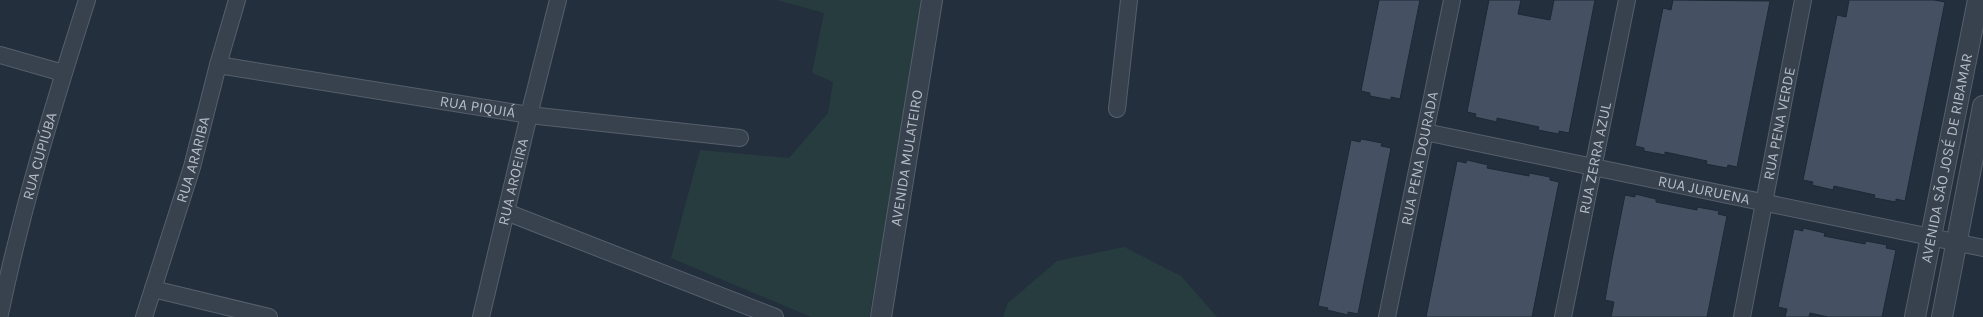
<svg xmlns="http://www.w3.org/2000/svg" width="1983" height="317" viewBox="0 0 1983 317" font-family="Karla,sans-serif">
	<rect width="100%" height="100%" fill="#242f3e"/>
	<!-- green -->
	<g fill="#263c3f">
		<polygon points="777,0 926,0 869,317 811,317 671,258 700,150 789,158 828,113 833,82 812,73 824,13"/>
		<polygon points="1124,247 1181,276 1217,317 1003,317 1008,303 1057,261"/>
	</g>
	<!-- building -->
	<g fill="#455162" stroke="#1f2835">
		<polygon points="1379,0 1420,0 1400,99 1391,97 1391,100 1370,96 1370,93 1361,91"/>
		<polygon points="1489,0 1521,0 1518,14 1550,20 1554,0 1595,0 1569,133 1559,131 1559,134 1538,130 1539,127 1497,118 1497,122 1475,117 1476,114 1467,112"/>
		<polygon points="1673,0 1770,1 1737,167 1728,165 1727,168 1706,164 1707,161 1665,152 1665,155 1644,151 1644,148 1635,146 1663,8 1671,10"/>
		<polygon points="1849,0 1934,0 1945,2 1905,201 1896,199 1896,202 1874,198 1875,195 1843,188 1834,186 1833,190 1812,185 1813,182 1803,180 1837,15 1846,17"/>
		<polygon points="1361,139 1382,143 1381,146 1391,148 1358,314 1348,312 1348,315 1327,310 1328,308 1318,306 1351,140 1360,142"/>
		<polygon points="1467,160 1488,165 1487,168 1529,176 1529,173 1550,177 1550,180 1559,182 1532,317 1426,317 1457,161 1466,163"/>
		<polygon points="1635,194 1656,199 1656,202 1697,210 1697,207 1719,211 1718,214 1727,216 1707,317 1611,317 1614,302 1605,300 1612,260 1625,195 1635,197"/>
		<polygon points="1803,228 1825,233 1824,236 1865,244 1866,241 1887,245 1886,248 1896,250 1882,317 1828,317 1810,313 1809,317 1785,317 1787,309 1778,307 1794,229 1803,231"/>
	</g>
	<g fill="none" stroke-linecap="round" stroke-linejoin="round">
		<!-- minor casing -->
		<g stroke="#565f6c" stroke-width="18">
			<g id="minor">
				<polyline points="0,55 63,73"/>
				<path id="s1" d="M 218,65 L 529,115 L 740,138"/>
				<polyline points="1117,109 1129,0"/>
				<path id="s2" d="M 1425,132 L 1983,248"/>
				<polyline points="506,212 775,317"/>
				<polyline points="153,289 269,317"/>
				<path id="s3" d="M 0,314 C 22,208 54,103 87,0"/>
				<path id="s4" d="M 144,317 L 192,167 L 218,65 L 237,0"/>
				<path id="s5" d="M 481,317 L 529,115 L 558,0"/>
				<path id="s6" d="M 1387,317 L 1452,0"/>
				<path id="s7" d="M 1563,317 L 1627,0"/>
				<path id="s8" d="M 1742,317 L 1803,0"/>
			</g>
		</g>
		<!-- tertiary casing -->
		<g stroke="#565f6c" stroke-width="22">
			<g id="tertiary">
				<path id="s9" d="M 881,317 L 932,0"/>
				<path id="s10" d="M 1915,317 L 1978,0"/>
				<polyline points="1942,317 1983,106"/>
			</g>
		</g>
		<!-- minor -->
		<use href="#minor" stroke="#38414e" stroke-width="16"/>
		<!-- tertiary -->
		<use href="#tertiary" stroke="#38414e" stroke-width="20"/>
	</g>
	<g text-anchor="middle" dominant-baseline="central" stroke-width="4" stroke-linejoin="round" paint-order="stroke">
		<!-- street labels -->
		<g font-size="15" fill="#b4bcc9" stroke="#1d2633">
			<text stroke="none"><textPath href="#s1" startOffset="263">RUA PIQUIÁ</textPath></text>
			<text stroke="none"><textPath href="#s8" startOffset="197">RUA PENA VERDE</textPath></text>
			<text stroke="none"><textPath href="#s3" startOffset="163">RUA CUPIÚBA</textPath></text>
			<text stroke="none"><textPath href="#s9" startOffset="161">AVENIDA MULATEIRO</textPath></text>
			<text stroke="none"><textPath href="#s6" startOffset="162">RUA PENA DOURADA</textPath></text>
			<text stroke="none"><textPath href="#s7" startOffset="162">RUA ZERRA AZUL</textPath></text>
			<text stroke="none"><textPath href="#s4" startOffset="165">RUA ARARIBA</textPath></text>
			<text stroke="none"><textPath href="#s10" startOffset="162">AVENIDA SÃO JOSÉ DE RIBAMAR</textPath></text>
			<text stroke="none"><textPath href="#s5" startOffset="139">RUA AROEIRA</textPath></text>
			<text stroke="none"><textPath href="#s2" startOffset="285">RUA JURUENA</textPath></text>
		</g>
	</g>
</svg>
